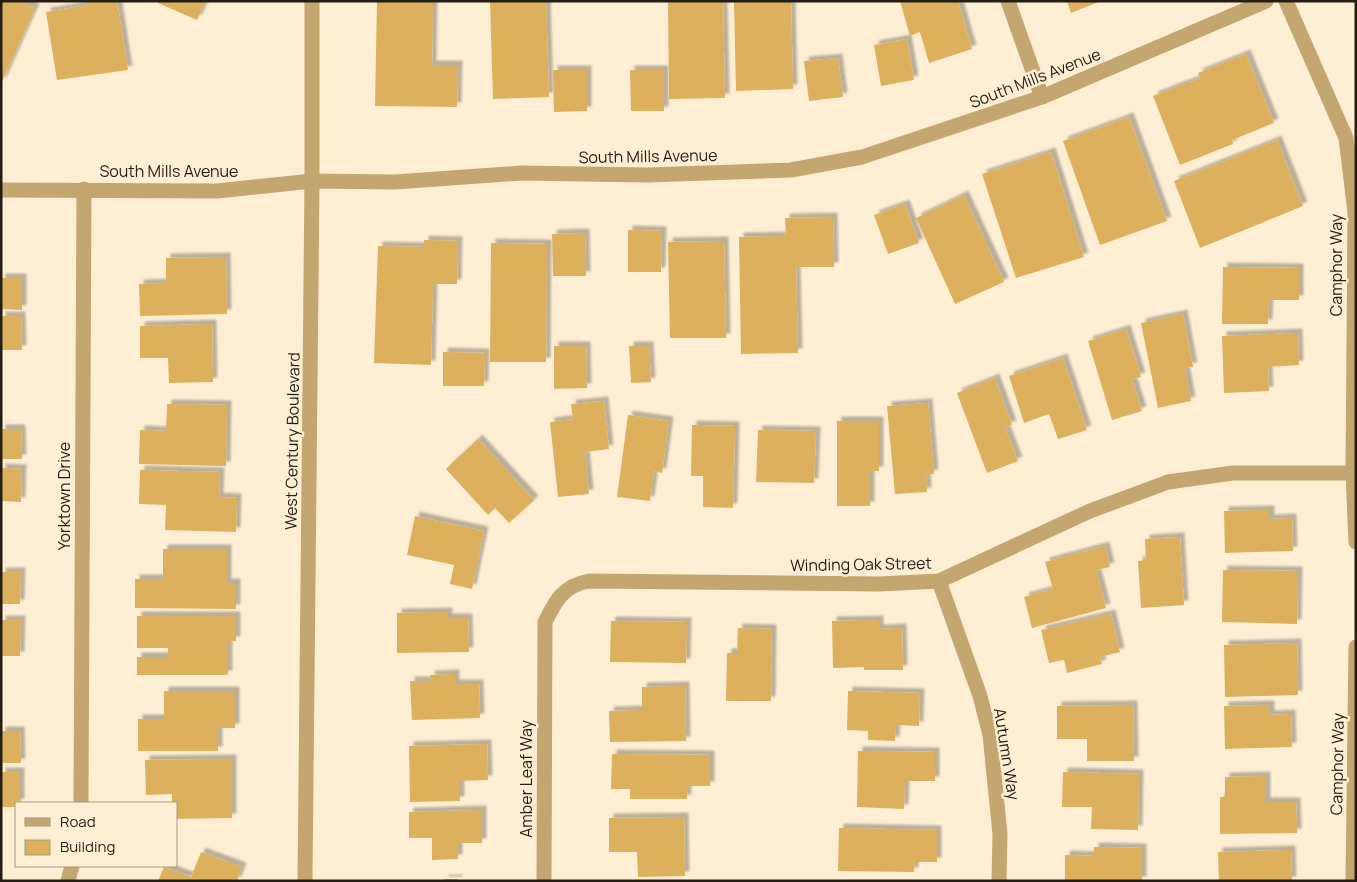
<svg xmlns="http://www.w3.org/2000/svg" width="1357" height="882" viewBox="0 0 1357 882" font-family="Manrope,sans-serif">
	<defs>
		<filter id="shadow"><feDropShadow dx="4.5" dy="-4.5" stdDeviation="1" flood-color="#0004"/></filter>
	</defs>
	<rect width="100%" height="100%" fill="#feefd4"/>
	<!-- building -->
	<g fill="#dcb05c" filter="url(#shadow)">
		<polygon points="1,1 21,1 35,8 1,84"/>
		<polygon points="87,1 117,1 128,70 57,80 46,12 88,5"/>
		<polygon points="158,1 206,1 197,20 158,3"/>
		<polygon points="377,1 433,1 432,65 458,65 457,107 375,106"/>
		<polygon points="490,1 546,1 549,97 493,99"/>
		<polygon points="668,1 723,1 725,98 669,99"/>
		<polygon points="734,1 791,1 793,89 736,91"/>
		<polygon points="900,1 958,1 972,49 929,63 920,32 910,36"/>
		<polygon points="1067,1 1101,1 1071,13"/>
		<polygon points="907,39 914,80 881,86 874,45"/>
		<polygon points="1246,54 1274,123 1232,140 1233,144 1180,165 1153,96 1200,78 1198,73"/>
		<polygon points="838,58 843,97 809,101 804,61"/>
		<polygon points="553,70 587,70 587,111 554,112"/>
		<polygon points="630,70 664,70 664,111 631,111"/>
		<polygon points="1129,117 1167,221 1100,245 1063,141"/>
		<polygon points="1277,140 1303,206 1200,248 1174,181"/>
		<polygon points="1051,152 1084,257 1016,278 982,174"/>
		<polygon points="964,195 1004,282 955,304 916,218"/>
		<polygon points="905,204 919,243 888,254 874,215"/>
		<polygon points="833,217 834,267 796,267 798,353 741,354 739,237 786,236 785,218"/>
		<polygon points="628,230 662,231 661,272 628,272"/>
		<polygon points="585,233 586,276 553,276 552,234"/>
		<polygon points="424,240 458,241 457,284 433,284 431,365 374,363 378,246 424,247"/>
		<polygon points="724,241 726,338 670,338 668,242"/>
		<polygon points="491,243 547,244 546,362 490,362"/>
		<polygon points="226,257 227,314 140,316 139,284 166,283 166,258"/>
		<polygon points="1223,267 1299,268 1299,300 1269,300 1268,324 1222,324"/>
		<polygon points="1,278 22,278 22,310 1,309"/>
		<polygon points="1183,314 1193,367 1185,368 1191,401 1158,408 1141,323"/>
		<polygon points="1,316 21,316 22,350 1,350"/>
		<polygon points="212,324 213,382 169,383 168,358 140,358 140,326"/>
		<polygon points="1126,329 1141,377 1132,379 1142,411 1112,420 1088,341"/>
		<polygon points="1298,333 1299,365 1268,367 1269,391 1224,393 1222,336"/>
		<polygon points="554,346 586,346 587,388 554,389"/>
		<polygon points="629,346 649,346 651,382 631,383"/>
		<polygon points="443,352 485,353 484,386 443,386"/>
		<polygon points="1063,358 1087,430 1058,439 1049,414 1024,423 1009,376"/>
		<polygon points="995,378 1012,425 1005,427 1018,461 987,473 957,393"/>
		<polygon points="604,401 609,449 585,452 589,494 558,497 550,422 573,419 571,404"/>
		<polygon points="928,403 934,474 926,475 927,492 895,494 887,406"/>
		<polygon points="167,404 227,405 226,466 139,464 140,430 166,431"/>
		<polygon points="628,415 669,421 662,473 654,471 650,501 617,497"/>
		<polygon points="837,421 879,421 879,471 870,471 870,506 837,506"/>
		<polygon points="692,425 735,426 733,508 703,507 703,476 691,476"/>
		<polygon points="1,429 21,429 22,459 1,459"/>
		<polygon points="758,430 816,431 814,483 756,482"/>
		<polygon points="478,439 534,500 509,523 495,508 488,515 446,469"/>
		<polygon points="1,468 22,469 21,502 1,501"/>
		<polygon points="140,470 220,472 219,497 237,498 236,532 165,530 166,505 139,504"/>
		<polygon points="1270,510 1270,519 1292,518 1293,551 1225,553 1224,511"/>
		<polygon points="415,516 484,531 472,589 450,584 454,565 407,555"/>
		<polygon points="1180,537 1184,605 1141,608 1138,561 1146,560 1145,539"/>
		<polygon points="1105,546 1110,567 1096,570 1106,608 1032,628 1024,597 1053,589 1045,562"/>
		<polygon points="163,549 227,549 227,583 236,583 236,609 135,608 135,579 163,579"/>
		<polygon points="1223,570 1298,571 1297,624 1222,622"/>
		<polygon points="1,572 21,572 20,604 1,604"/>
		<polygon points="448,612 448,618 468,618 469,652 397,653 397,613"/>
		<polygon points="1111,614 1120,652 1100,657 1102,664 1067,673 1064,660 1049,663 1041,630"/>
		<polygon points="137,616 236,616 236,641 228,641 228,675 137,675 137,657 168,657 168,648 137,648"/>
		<polygon points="1,620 21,620 20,656 1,656"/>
		<polygon points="879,620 879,629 902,628 903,670 864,670 864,667 833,668 832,621"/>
		<polygon points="611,621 687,622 686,663 610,662"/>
		<polygon points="738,628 772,629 771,701 726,701 727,653 737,653"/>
		<polygon points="1297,643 1298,695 1225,697 1224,645"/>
		<polygon points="455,674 455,684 479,684 480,718 412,720 410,681 431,681 430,675"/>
		<polygon points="685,686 686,741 610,742 609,711 642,710 642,687"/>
		<polygon points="164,691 235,691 235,728 218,728 218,751 138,751 138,719 164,719"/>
		<polygon points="848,691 920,693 919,726 896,725 895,741 868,740 868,731 847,730"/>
		<polygon points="1133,705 1134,761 1087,761 1087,739 1057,739 1057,706"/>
		<polygon points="1270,705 1270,715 1291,714 1292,747 1225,749 1224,706"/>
		<polygon points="1,731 20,731 21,763 1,763"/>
		<polygon points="487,744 488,780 460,781 460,801 410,802 409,746"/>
		<polygon points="858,751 935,752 935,781 905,781 904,809 857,807"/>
		<polygon points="612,754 710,755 710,786 687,786 687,799 630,799 630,789 611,789"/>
		<polygon points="232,759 232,818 176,819 176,803 172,803 172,794 146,795 145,760"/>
		<polygon points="1,772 20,772 20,803 16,803 16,807 1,807"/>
		<polygon points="1063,772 1139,774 1138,830 1091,829 1092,807 1062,807"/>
		<polygon points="1266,776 1266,802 1296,802 1297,833 1220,834 1220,797 1225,797 1225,777"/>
		<polygon points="482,810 482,843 458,843 458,859 432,860 432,838 409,838 409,812"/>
		<polygon points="684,817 685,876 638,877 637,852 609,852 609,818"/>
		<polygon points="839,828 937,830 937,862 915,862 914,872 838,871"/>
		<polygon points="1094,847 1142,848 1142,881 1065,881 1065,855 1094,856"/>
		<polygon points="1291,850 1292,881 1219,881 1218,852"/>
		<polygon points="201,852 242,867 237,881 158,881 164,867 191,877"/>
		<rect x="444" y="879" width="14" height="2"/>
	</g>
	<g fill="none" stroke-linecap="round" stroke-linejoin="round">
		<!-- minor -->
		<g stroke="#c3a670" stroke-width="15">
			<polyline points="1008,1 1042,97"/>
			<polyline points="1286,1 1346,138 1355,212 1353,473 1356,542"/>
			<polyline points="1,190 217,191 312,181 395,182 521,173 648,175 791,170 862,157 1042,97 1266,1"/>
			<polyline points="939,581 980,696 990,735 1000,834 999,881"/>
			<polyline points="81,803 84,189"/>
			<polyline points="68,881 72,866"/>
			<polyline points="305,881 312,181 312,1"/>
			<path d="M 544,881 L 545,622 C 556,600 563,586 589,581 L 879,584 L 939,581 L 1090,511 L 1168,482 L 1233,473 L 1353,473"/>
			<polyline points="1353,881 1356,647"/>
		</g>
	</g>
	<g text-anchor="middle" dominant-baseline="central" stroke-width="5" stroke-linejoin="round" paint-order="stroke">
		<!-- street labels -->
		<g font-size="16" fill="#231d14" stroke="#feefd4">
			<text transform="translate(1035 78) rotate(-21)">South Mills Avenue</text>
			<text transform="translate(648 156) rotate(-1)">South Mills Avenue</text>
			<text x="169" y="171">South Mills Avenue</text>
			<text transform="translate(1336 265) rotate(-90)">Camphor Way</text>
			<text transform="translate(292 441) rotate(-89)">West Century Boulevard</text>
			<text transform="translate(64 496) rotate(-90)">Yorktown Drive</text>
			<text transform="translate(861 564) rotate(-1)">Winding Oak Street</text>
			<text transform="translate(1007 754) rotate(81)">Autumn Way</text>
			<text transform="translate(1337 764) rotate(-89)">Camphor Way</text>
			<text transform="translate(526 779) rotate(-90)">Amber Leaf Way</text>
		</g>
	</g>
	<!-- border -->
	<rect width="1357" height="882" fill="none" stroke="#231d14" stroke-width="5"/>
	<!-- legend -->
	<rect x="15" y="802" width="162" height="65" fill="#feefd4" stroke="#a69b87"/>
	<rect x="25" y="818" width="25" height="8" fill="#c3a670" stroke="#a69b87"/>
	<text x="60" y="827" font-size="15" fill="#231d14">Road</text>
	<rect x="25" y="840" width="25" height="15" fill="#dcb05c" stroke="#a69b87"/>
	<text x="60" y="852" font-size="15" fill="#231d14">Building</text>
</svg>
